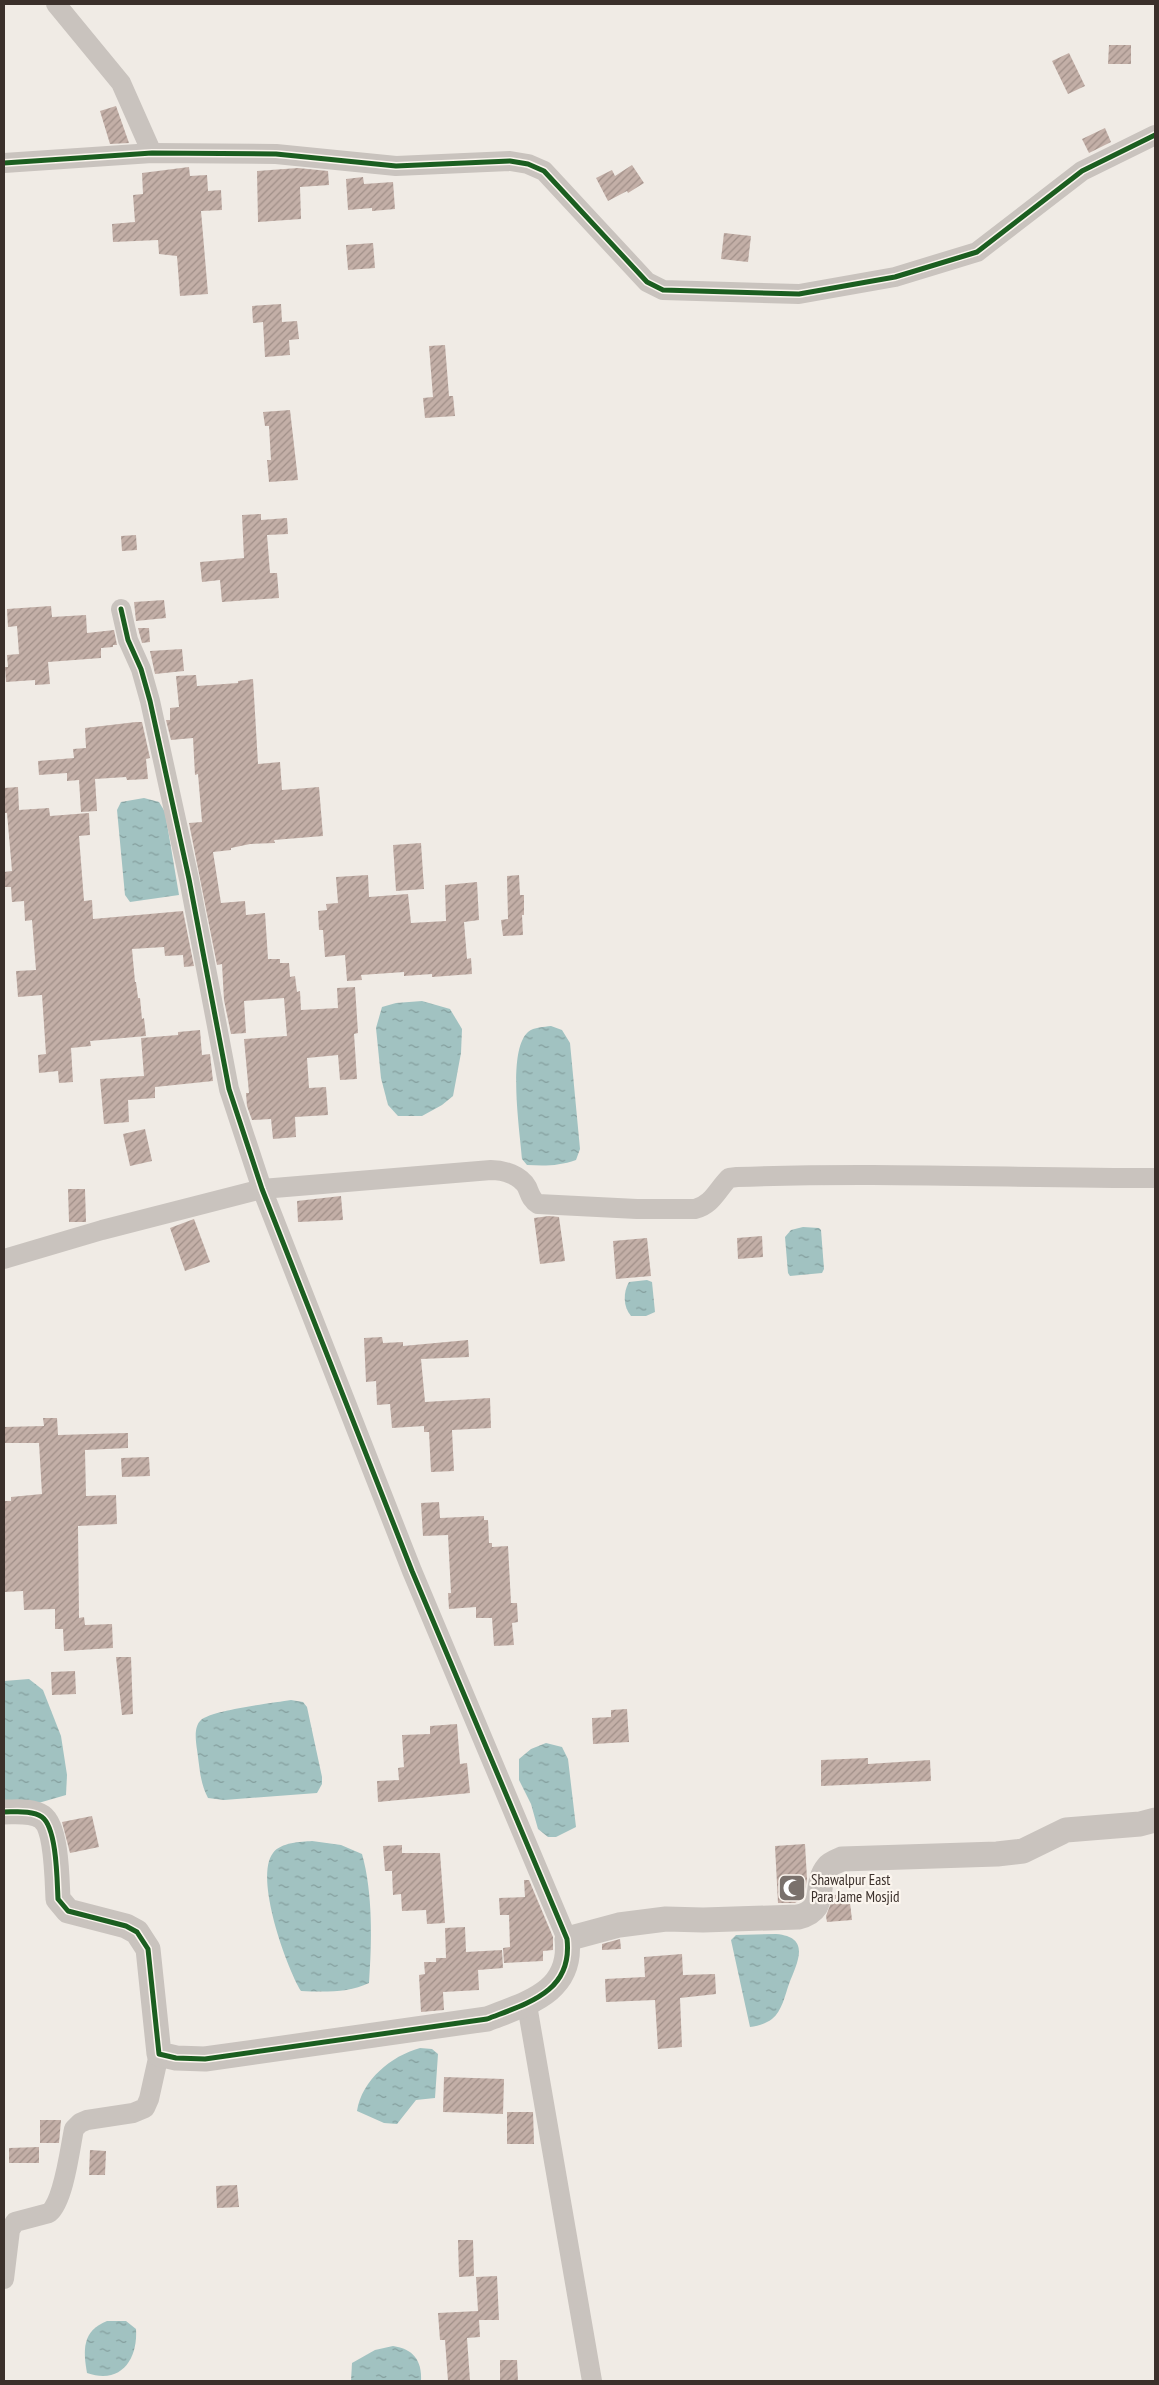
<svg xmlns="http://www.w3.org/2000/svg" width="1159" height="2385" viewBox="0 0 1159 2385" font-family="'PT Sans Narrow',sans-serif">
	<defs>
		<pattern id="water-ripples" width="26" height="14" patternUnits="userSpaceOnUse" patternTransform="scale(1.25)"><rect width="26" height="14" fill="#a1c2c1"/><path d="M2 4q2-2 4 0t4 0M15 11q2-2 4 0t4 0" fill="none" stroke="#849e9d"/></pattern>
		<pattern id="building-hatch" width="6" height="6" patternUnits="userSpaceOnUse" patternTransform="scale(1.25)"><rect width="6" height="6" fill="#c3afa7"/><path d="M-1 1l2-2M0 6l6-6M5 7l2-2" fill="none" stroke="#a08f88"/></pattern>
	</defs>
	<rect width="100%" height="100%" fill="#f0ebe5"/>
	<!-- water -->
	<g fill="url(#water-ripples)">
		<polygon points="144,798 159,802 165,812 179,895 130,902 125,895 117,810 121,802"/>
		<polygon points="422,1001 450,1009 462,1029 461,1053 453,1096 442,1105 422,1116 398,1116 388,1105 381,1078 376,1028 382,1007 396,1003"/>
		<path d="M 551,1026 L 562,1030 L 570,1043 L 580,1149 L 576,1160 C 559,1166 545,1166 527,1165 L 522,1159 C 520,1131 507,1051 528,1032 C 534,1027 544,1027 551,1026 Z"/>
		<polygon points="803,1227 819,1228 821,1230 824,1269 822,1273 790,1276 788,1273 785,1237 791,1230"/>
		<path d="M 647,1280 L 652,1282 L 655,1312 L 646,1316 L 631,1316 C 623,1307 623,1292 629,1282 Z"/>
		<polygon points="29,1679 43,1690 61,1736 67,1775 66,1795 35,1804 4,1808 4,1681"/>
		<path d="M 291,1700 L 303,1702 L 307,1707 L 322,1777 L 322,1784 L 317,1793 L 224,1800 L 208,1798 C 201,1785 200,1772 198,1757 C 197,1747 192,1728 201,1720 C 213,1710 273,1703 291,1700 Z"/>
		<polygon points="546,1743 562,1747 568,1759 576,1827 556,1837 548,1837 538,1829 531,1804 519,1780 519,1759 531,1749"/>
		<path d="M 312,1841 L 341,1845 L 362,1854 C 373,1893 372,1943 369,1983 C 349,1993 323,1992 301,1991 C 286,1966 254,1877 273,1853 C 281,1842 301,1842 312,1841 Z"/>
		<path d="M 776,1934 C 812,1937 797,1963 789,1984 C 785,1995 782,2011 772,2019 C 765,2024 758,2026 750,2027 L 731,1940 L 736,1935 Z"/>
		<path d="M 420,2048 L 432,2049 L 438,2054 L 435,2098 L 416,2100 L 397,2124 L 384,2123 L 357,2111 C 362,2080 391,2056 420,2048 Z"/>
		<path d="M 107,2321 L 126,2321 L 136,2329 C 138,2359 121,2385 87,2373 C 83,2350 82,2331 107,2321 Z"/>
		<path d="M 393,2346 C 413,2349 422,2360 421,2381 L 351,2381 L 352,2363 L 375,2350 Z"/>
	</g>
	<!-- building -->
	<g fill="url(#building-hatch)">
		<polygon points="1109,45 1131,45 1131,64 1108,64"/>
		<polygon points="1069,53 1085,86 1068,94 1052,61"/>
		<polygon points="116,106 129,143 110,144 100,111"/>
		<polygon points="1105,128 1111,142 1089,153 1082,139"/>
		<polygon points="632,165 644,183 628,193 627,191 608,201 596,178 612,170 615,176"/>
		<polygon points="189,167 190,176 207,175 208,191 221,190 222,210 201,211 208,294 180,296 177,256 159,254 158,240 113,242 112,224 135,222 133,195 143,194 142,173"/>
		<polygon points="298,168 328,171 329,185 300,187 301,219 258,222 257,171"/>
		<polygon points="363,177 364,184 393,182 395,209 372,211 372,208 348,210 346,179"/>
		<polygon points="724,233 751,236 748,262 721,259"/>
		<polygon points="373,243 375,268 348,270 346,245"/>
		<polygon points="281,304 282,322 297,321 299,339 289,340 290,355 265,357 263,322 253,323 252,306"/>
		<polygon points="445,345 449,396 453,396 455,416 425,418 423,398 433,397 429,346"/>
		<polygon points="290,410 298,480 269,482 267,460 271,460 269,426 265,426 263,412"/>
		<polygon points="261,514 261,520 287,518 288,534 267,535 270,573 277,573 279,598 222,602 220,580 202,582 200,562 244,558 242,515"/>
		<polygon points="136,535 137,550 122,551 121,536"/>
		<polygon points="164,600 166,618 136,621 134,602"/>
		<polygon points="51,606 52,617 86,615 87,633 114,630 117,645 113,645 113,647 101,648 101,658 48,662 50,684 35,685 35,680 6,682 5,667 8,667 7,655 19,654 17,626 8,627 7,609"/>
		<polygon points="138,628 149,628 150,642 142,643"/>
		<polygon points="182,649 184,671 155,674 150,651"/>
		<polygon points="196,675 197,686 238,683 238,681 253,679 258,764 280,762 282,790 319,787 323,836 274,840 275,843 250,844 231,848 231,850 213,852 221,903 245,901 246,915 265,913 268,959 280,959 280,963 289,963 290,977 295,976 297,992 300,991 301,1010 338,1008 337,988 355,987 358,1033 354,1034 357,1079 340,1080 338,1055 307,1058 309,1088 326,1087 328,1115 295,1117 296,1137 273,1139 271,1119 252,1120 247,1106 246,1093 249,1093 244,1039 287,1036 284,998 244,1001 246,1033 231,1034 224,1000 222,964 217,965 189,823 202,822 198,774 195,775 193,738 171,740 166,720 170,720 170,708 179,707 176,676"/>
		<polygon points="136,722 142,722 150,758 146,759 148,779 127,780 126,777 95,779 97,811 81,812 79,780 67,781 67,773 39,775 38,761 74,758 73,749 86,748 85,728"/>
		<polygon points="18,787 19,810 49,808 50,816 89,813 90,835 79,836 84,901 92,900 93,919 183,911 194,966 184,967 183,955 165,956 164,947 132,949 135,982 136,982 138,998 140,998 142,1019 144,1018 146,1036 90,1041 91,1046 71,1048 73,1082 59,1083 58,1071 39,1073 38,1055 46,1054 42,995 18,997 16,971 36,970 32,920 25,921 24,901 12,902 11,887 5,887 4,872 12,871 7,813 4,813 4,788"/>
		<polygon points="421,843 424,889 396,891 393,845"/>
		<polygon points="368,875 369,897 408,894 411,923 446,921 445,885 477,882 479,920 464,922 467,959 471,958 472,974 432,977 432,974 404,976 404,972 361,975 362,980 347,981 345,955 325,957 323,930 319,930 318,911 327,910 326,904 338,903 336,877"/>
		<polygon points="519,875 520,895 524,895 524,915 522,915 523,935 503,936 501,920 508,919 507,876"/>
		<polygon points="200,1030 202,1055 210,1054 213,1081 155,1087 155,1098 128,1100 129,1122 104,1124 100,1079 144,1076 141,1038 178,1035 178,1032"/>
		<polygon points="145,1129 152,1161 130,1166 123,1134"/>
		<polygon points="68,1189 85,1189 86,1222 69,1222"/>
		<polygon points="341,1196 343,1220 298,1222 297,1201"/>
		<polygon points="549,1216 559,1217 565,1261 540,1264 534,1218"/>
		<polygon points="194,1219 210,1262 185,1271 170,1228"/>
		<polygon points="762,1236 763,1257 738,1259 737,1238"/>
		<polygon points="647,1238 651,1276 616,1279 613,1241"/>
		<polygon points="382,1337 383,1343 403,1342 403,1346 468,1340 469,1357 421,1359 425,1402 490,1398 491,1428 452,1430 454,1471 431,1472 429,1432 424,1432 424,1426 392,1428 390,1404 377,1405 376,1381 366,1382 364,1338"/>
		<polygon points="43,1418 57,1418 58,1435 128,1433 128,1448 85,1450 86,1496 116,1495 117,1524 78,1526 79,1618 84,1617 85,1625 112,1624 113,1648 64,1651 63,1629 55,1629 55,1609 24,1610 23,1591 4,1592 4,1501 11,1501 11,1497 42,1494 39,1443 4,1443 4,1427 44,1426"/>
		<polygon points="149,1457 150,1476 122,1477 121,1458"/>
		<polygon points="439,1502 440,1518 484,1516 484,1520 488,1520 489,1543 492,1543 492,1547 508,1546 511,1603 517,1603 518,1622 512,1623 514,1645 494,1646 492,1618 476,1618 476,1607 449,1609 448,1593 451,1593 448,1535 423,1536 421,1503"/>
		<polygon points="116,1657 131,1657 133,1714 122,1715"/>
		<polygon points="75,1671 76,1694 52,1695 51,1672"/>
		<polygon points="627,1709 629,1742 593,1744 592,1718 611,1717 611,1710"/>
		<polygon points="457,1724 460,1764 467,1763 470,1793 378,1802 377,1781 399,1780 398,1768 404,1767 402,1735 430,1734 430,1726"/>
		<polygon points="868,1758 868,1764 930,1760 931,1781 821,1786 821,1760"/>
		<polygon points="92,1816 99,1847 70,1853 62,1822"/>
		<polygon points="805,1844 807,1879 804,1897 795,1903 778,1903 775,1846"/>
		<polygon points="402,1845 402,1853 440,1853 445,1923 427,1924 426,1910 402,1911 401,1894 393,1895 392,1871 385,1871 383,1846"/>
		<polygon points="524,1880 529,1880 553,1937 553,1950 543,1951 543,1961 504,1963 503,1948 510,1947 509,1915 500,1915 499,1898 525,1897"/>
		<polygon points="849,1894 852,1920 827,1922 826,1916 834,1895"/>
		<polygon points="465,1927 466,1952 502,1950 503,1968 478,1970 479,1990 443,1992 444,2010 421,2012 419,1975 425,1974 424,1962 436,1962 436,1958 446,1958 445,1928"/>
		<polygon points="620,1939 621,1949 602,1950 602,1944"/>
		<polygon points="682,1954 683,1975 715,1974 716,1994 680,1998 682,2047 658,2049 655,2000 606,2002 605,1979 645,1977 644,1957"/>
		<polygon points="444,2077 504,2079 503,2114 443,2112"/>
		<polygon points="507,2112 533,2112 534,2144 507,2144"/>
		<polygon points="40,2120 61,2120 59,2143 40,2143"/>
		<polygon points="39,2147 39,2163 9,2163 9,2148"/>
		<polygon points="90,2150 106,2151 105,2175 89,2175"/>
		<polygon points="237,2185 239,2207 217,2208 216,2186"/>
		<polygon points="458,2240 473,2240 474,2276 459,2277"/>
		<polygon points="497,2276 499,2320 479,2320 480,2337 467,2338 470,2381 448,2381 445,2340 440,2340 438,2313 478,2311 476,2277"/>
		<polygon points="500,2360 517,2360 518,2381 500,2381"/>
	</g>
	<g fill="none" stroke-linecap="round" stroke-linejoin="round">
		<!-- minor -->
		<g stroke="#c9c3be" stroke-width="20">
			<polyline points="56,4 121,83 152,153"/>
			<polyline points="4,163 152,153 276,154 396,166 510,161 528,164 544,171 647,282 663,290 799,294 895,277 977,252 1082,171 1155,135"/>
			<polyline points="121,609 128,640 141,669 150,701 189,879 229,1089 262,1189 412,1571 567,1939"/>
			<path d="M 4,1259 L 102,1230 L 262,1189 L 491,1170 C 504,1170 520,1175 527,1187 C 530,1194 531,1200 538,1204 L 637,1209 L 695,1209 C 712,1205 717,1190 729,1178 L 737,1177 C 876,1172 1016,1178 1155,1178"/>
			<polyline points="527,2005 592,2381"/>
			<path d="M 4,2279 L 10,2230 L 15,2222 L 49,2213 C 64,2201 70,2148 74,2129 L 80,2123 L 87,2120 L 133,2113 L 145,2108 L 149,2099 L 159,2054"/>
		</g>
		<!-- tertiary -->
		<path stroke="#c9c3be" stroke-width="25" d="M 4,1812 C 16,1812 32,1810 42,1817 C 57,1828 57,1881 58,1899 L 68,1911 L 126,1926 L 137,1932 L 148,1949 L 159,2054 L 176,2058 L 205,2059 L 487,2019 C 528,2003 573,1992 567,1939 L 619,1925 L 666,1919 L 703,1920 L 798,1917 C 830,1909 812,1886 828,1867 C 831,1863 838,1861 842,1859 L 997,1854 L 1023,1851 L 1066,1830 L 1140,1824 L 1155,1820"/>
		<!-- cycleway casing -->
		<g stroke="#fbf5ee" stroke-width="8">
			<g id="cycleway">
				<polyline points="4,163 152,153 276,154 396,166 510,161 528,164 544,171 647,282 663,290 799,294 895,277 977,252 1082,171 1155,135"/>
				<path d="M 4,1812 C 16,1812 32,1810 42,1817 C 57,1828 57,1881 58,1899 L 68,1911 L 126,1926 L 137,1932 L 148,1949 L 159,2054 L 176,2058 L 205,2059 L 487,2019 C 528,2003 573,1992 567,1939 L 412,1571 L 262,1189 L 229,1089 L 189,879 L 150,701 L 141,669 L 128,640 L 121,609"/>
			</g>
		</g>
		<!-- cycleway -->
		<use href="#cycleway" stroke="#1b5e20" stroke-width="5"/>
	</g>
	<!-- icons -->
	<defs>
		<g id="mosque-square" transform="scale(1.4375)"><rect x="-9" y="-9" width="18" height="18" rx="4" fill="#7a716c" stroke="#fbf5ee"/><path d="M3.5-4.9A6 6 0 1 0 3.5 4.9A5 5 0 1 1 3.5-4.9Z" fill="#fff"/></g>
	</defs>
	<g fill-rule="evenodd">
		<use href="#mosque-square" x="792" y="1888"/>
	</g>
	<g text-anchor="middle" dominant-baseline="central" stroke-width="4.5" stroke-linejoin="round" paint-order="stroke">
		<!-- poi labels -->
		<g font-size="15" fill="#3b302b" stroke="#fbf5ee" text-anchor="start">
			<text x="811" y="1879">Shawalpur East<tspan x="811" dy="17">Para Jame Mosjid</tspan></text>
		</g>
	</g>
	<!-- border -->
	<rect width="1159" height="2385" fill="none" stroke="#3b302b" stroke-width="10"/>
</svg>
